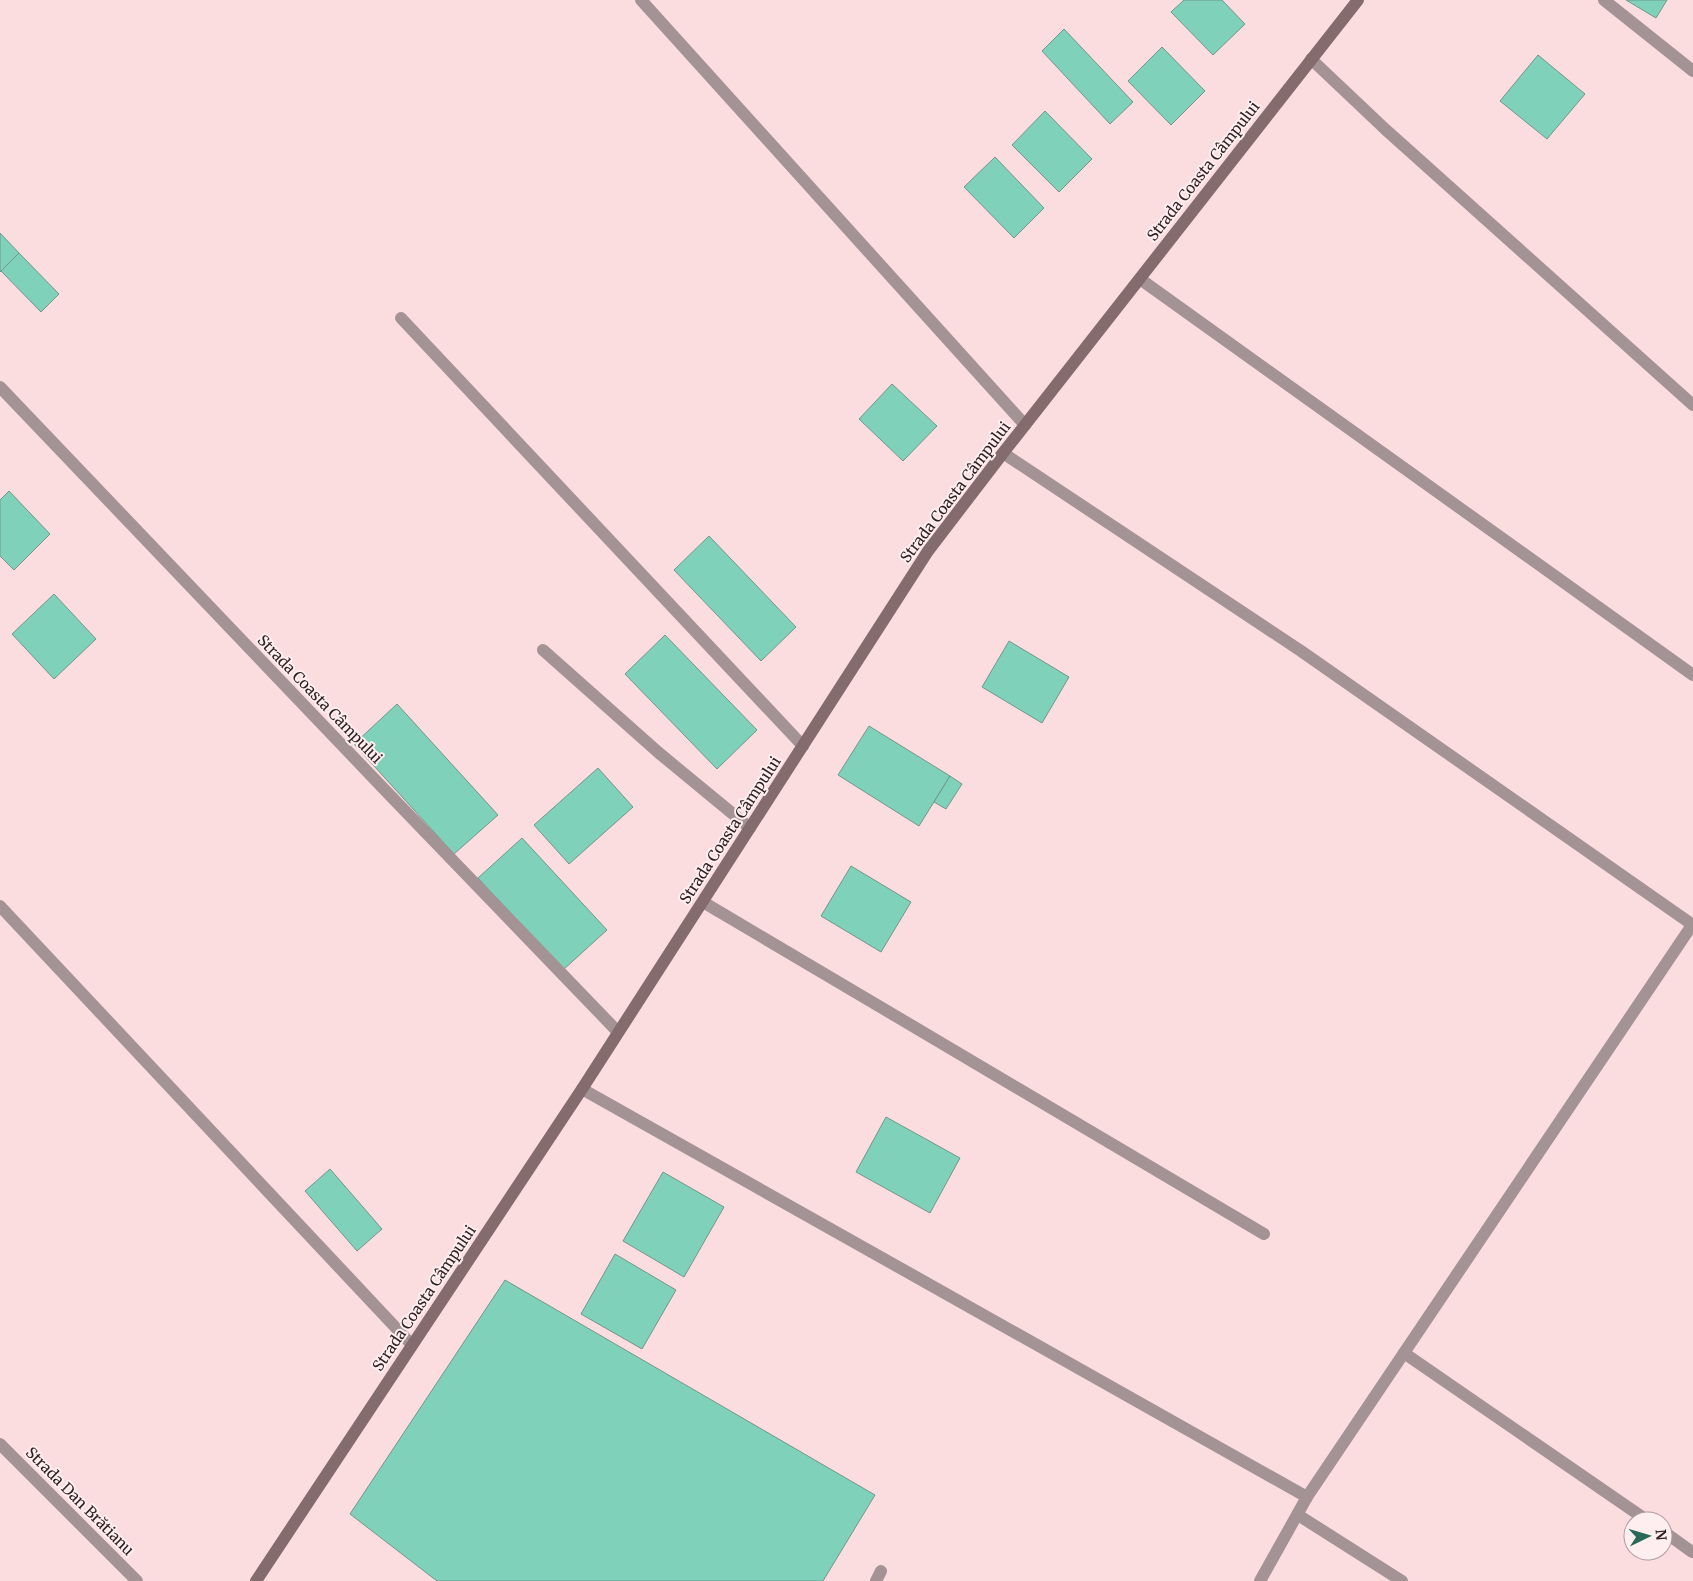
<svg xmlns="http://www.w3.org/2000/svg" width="1693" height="1581" viewBox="0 0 1693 1581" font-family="Merriweather,serif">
	<rect width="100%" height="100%" fill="#fcdddf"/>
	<!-- building -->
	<g fill="#7fd2b9" stroke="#72968b">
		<polygon points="1184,0 1222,0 1245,24 1213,55 1171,12"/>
		<polygon points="1626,0 1667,0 1656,18"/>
		<polygon points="1064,29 1133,102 1110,124 1042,51"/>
		<polygon points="1162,47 1205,91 1171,125 1128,81"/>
		<polygon points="1538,55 1585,94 1547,139 1500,101"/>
		<polygon points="1045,111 1092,159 1059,192 1012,145"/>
		<polygon points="995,157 1044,208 1014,238 964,187"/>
		<polygon points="0,233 19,253 0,272"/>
		<polygon points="19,253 59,294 41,312 1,271"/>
		<polygon points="892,384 937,426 903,461 859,419"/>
		<polygon points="9,491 50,534 14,570 0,556 0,500"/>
		<polygon points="709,536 796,627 761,661 674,570"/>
		<polygon points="54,594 96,639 54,679 12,634"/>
		<polygon points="665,635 757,730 717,769 625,674"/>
		<polygon points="1009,641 1069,677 1042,723 982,687"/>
		<polygon points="397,704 498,815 454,854 354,744"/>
		<polygon points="869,726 950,776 919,826 838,775"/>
		<polygon points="598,768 633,807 569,864 534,825"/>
		<polygon points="950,776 962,784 946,809 934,802"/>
		<polygon points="522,838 607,930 563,970 478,878"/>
		<polygon points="851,866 911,902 881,952 821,916"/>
		<polygon points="886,1117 960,1158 930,1213 856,1172"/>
		<polygon points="330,1169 382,1229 357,1251 305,1191"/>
		<polygon points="663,1172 724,1207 684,1277 623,1241"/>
		<polygon points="615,1254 676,1290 642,1349 581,1314"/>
		<polygon points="505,1280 875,1495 823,1581 437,1581 350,1514"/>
	</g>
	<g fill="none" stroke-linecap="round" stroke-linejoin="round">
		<!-- lane -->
		<g stroke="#a49395" stroke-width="12">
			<polyline points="641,0 1025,425"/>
			<polyline points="1604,0 1693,71"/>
			<polyline points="1311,59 1385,129 1693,405"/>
			<polyline points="1140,279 1693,675"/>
			<polyline points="401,318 803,746"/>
			<polyline points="0,906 412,1345"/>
			<polyline points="1404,1353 1648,1521"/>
			<polyline points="1298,1515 1402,1581"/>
			<polyline points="1663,1531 1692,1552"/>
			<polyline points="876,1581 881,1571"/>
		</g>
		<!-- street -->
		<g stroke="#a49395" stroke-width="12">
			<polyline points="0,387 382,787 618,1032"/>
			<polyline points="1003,453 1301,651 1693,925"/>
			<polyline points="543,650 659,753 750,828"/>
			<polyline points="703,902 1264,1234"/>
			<polyline points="582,1089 1307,1497"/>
			<polyline points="0,1444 137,1581"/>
			<polyline points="1260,1581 1307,1497 1692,925"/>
		</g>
		<!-- secondary -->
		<polyline stroke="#846c6e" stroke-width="12" points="256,1581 582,1089 928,551 1003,453 1358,0"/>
	</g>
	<g text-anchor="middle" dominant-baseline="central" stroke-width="4" stroke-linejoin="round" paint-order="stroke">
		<!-- street labels -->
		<g font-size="15" fill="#302223" stroke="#feeeef">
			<text transform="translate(1203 171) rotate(-52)">Strada Coasta Câmpului</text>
			<text transform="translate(955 492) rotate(-53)">Strada Coasta Câmpului</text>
			<text transform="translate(320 699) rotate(46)">Strada Coasta Câmpului</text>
			<text transform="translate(730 830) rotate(-57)">Strada Coasta Câmpului</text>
			<text transform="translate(424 1298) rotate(-56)">Strada Coasta Câmpului</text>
			<text transform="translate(80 1501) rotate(45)">Strada Dan Brătianu</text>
		</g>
	</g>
	<!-- north arrow -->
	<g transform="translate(1648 1536) rotate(85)"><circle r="24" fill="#feeeef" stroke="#ac9c9d"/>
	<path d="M0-4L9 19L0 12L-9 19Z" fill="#286958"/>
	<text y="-8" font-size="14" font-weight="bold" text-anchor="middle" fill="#302223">N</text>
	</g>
</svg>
